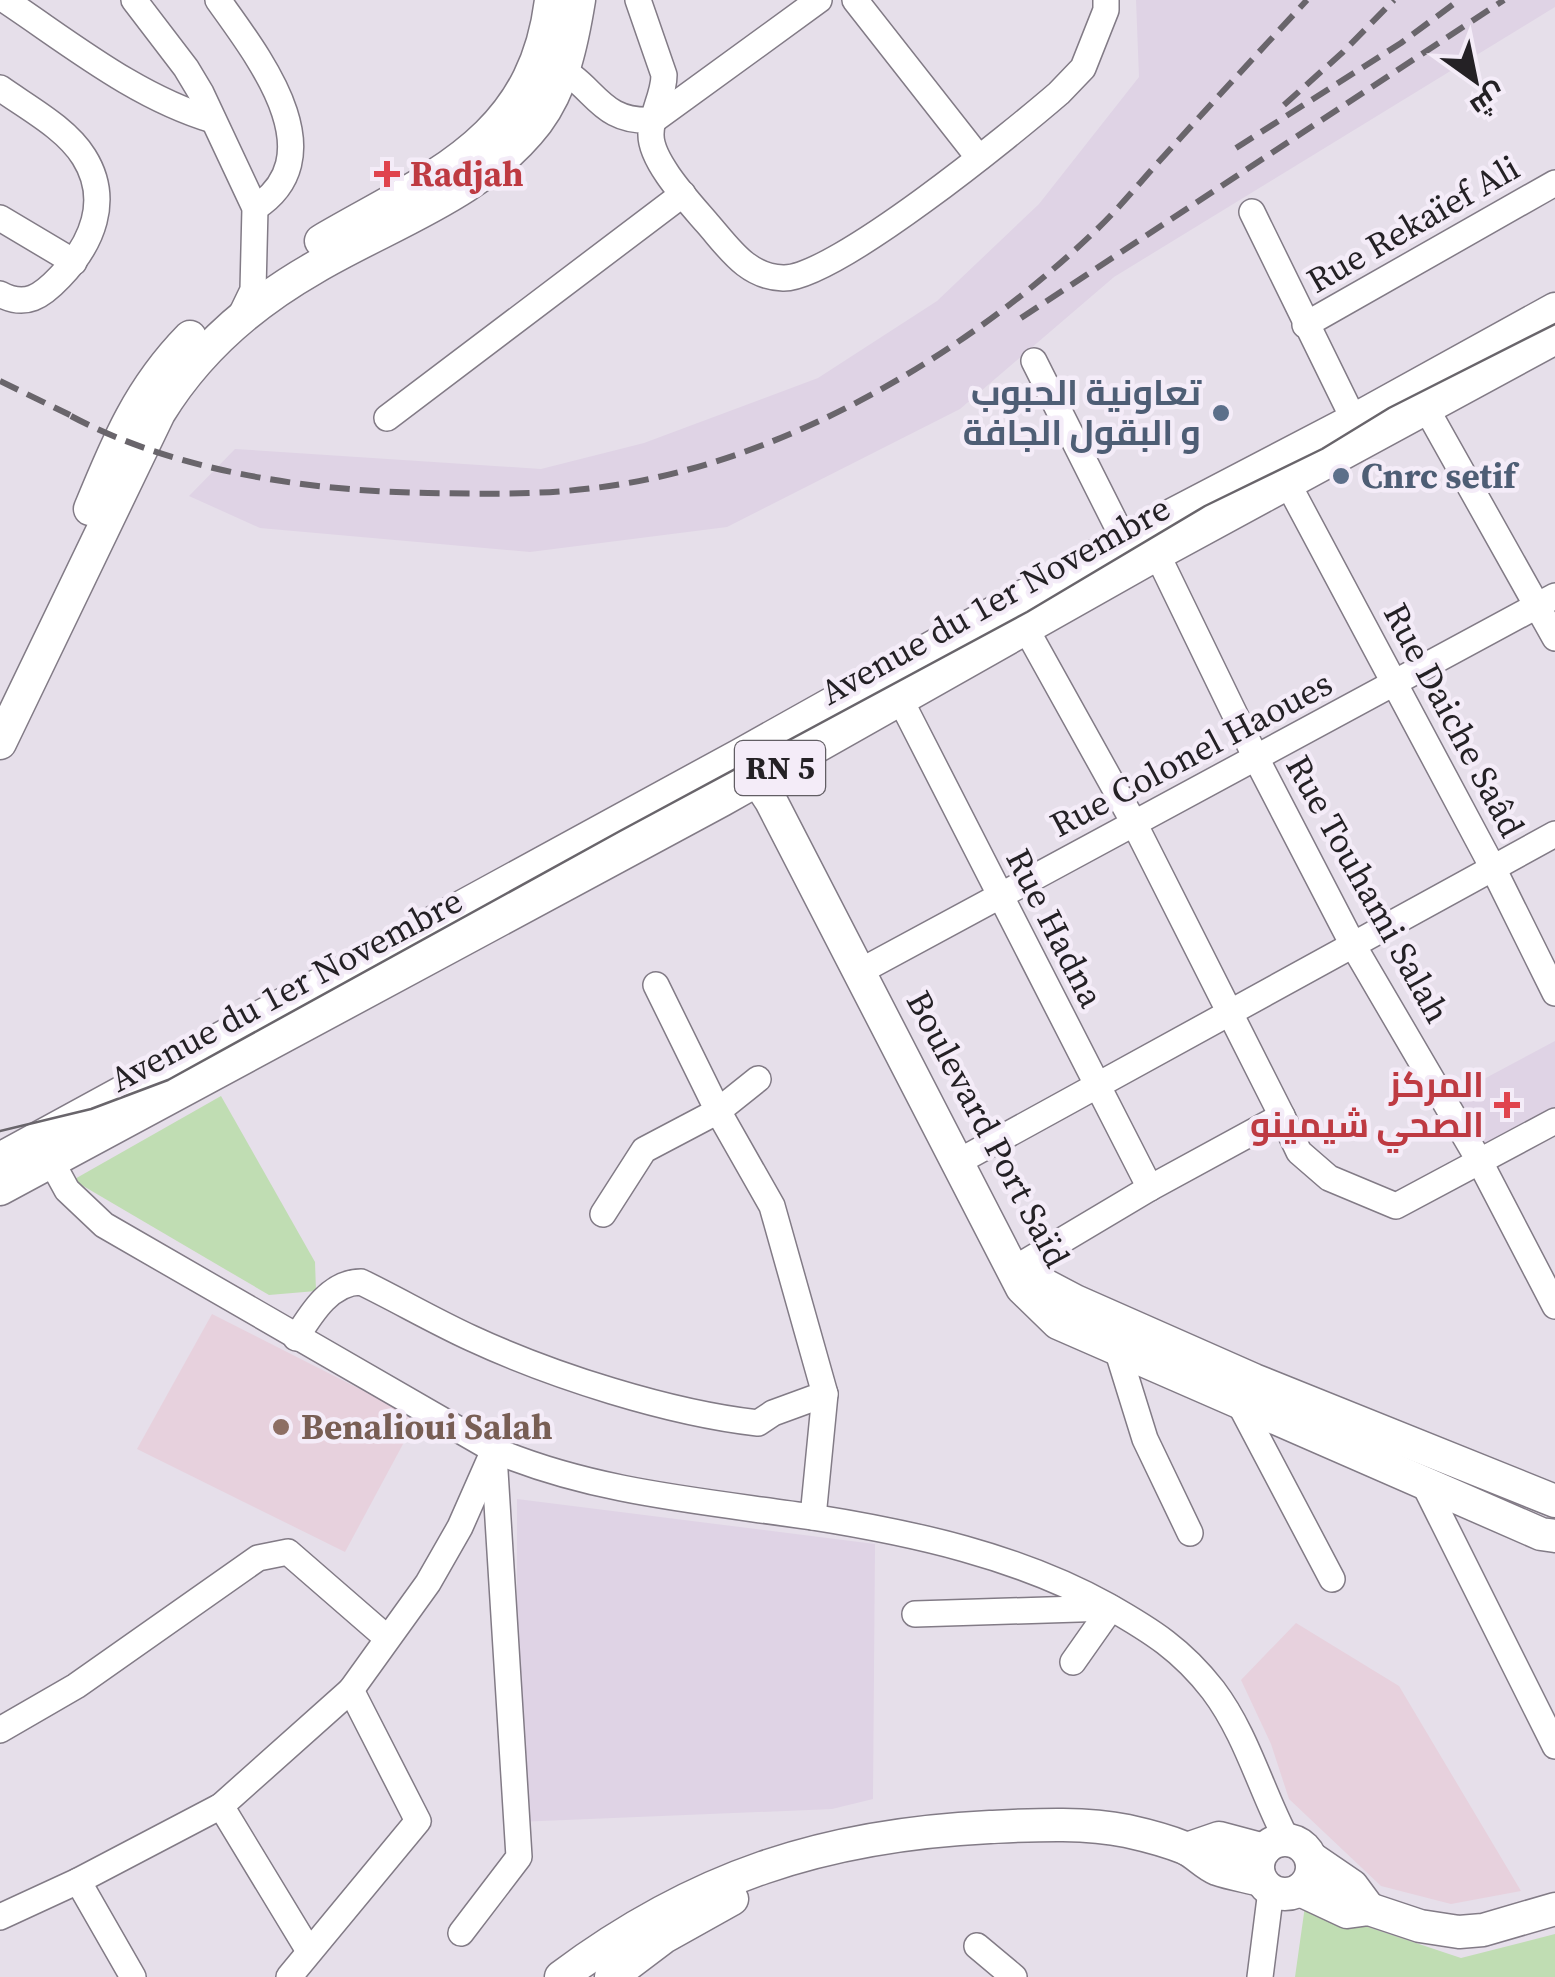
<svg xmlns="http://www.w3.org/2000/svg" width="1555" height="1977" viewBox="0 0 1555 1977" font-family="'Source Serif 4',Cairo,serif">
	<rect width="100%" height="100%" fill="#e6dfea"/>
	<!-- built -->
	<g fill="#dfd3e5">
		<polygon points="1136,0 1555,0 1555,7 1114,277 960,409 727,527 530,552 260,528 189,496 235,449 541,469 644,443 818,378 937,301 1039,204 1139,77"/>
		<polygon points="1555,1041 1555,1114 1483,1154 1454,1095"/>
		<polygon points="517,1499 875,1544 873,1799 832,1809 517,1822"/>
	</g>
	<!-- education -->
	<g fill="#e7d1dd">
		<polygon points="212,1314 417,1418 345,1552 137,1449"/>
		<polygon points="1296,1623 1399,1686 1521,1891 1451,1904 1381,1886 1289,1799 1271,1744 1241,1680"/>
	</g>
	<!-- green -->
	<g fill="#c0ddb3">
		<polygon points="221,1096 315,1262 316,1291 269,1295 73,1180"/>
		<polygon points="1305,1906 1461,1958 1555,1934 1555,1977 1295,1977"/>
	</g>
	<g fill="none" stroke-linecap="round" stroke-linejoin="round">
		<!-- minor casing -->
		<g stroke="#827b86" stroke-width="28">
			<g id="minor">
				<path d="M 5,0 C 71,44 136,97 213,120"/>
				<polyline points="134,0 186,68 201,93 255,208 253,290 239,319"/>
				<path d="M 218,0 C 257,55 337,155 255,208"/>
				<path d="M 638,0 L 664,75 C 664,96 651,114 651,134 C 650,161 690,203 707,223 C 729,248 747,277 783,278 C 833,280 1015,131 1059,93 L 1083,68 L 1106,10 L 1106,0"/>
				<polyline points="855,0 979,158"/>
				<path d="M 548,65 C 595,78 594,124 654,120 L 819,0"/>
				<path d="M 0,88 C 28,108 66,128 84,157 C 111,200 92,244 60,277 C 42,296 26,308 0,294"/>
				<polyline points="1252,212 1354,420"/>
				<polyline points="0,218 74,262"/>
				<polyline points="1305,325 1555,183"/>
				<polyline points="1034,361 1124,540"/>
				<polyline points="1426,408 1555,638"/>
				<polyline points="387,418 683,194"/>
				<polyline points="1287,482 1493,868 1555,993"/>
				<polyline points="1157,554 1256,758 1353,945 1480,1162 1555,1306"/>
				<polyline points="1025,627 1134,823 1282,1116"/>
				<polyline points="900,699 1150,1188"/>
				<polyline points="859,972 1555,596"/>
				<polyline points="758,1079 718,1111 772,1206 825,1394 813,1517"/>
				<path d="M 44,1148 L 67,1190 L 104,1225 L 494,1450 C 596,1493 704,1501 812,1517 C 913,1533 1018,1556 1108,1606 C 1152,1631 1182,1650 1213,1690 C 1247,1735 1261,1791 1287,1840"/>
				<polyline points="958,1162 1555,834"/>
				<polyline points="603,1214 644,1150 718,1111 656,985"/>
				<polyline points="1014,1269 1150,1188 1282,1116 1299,1152 1329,1178 1396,1206 1555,1121"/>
				<path d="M 296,1338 C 311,1314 330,1282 361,1282 C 398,1300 434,1321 471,1338 C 553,1376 669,1413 758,1423 L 773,1413 L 825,1394"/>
				<polyline points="1117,1349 1145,1439 1190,1533"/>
				<polyline points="1236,1397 1332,1579"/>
				<polyline points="1423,1482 1555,1746"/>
				<polyline points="915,1614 1110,1608"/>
				<polyline points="1073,1662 1111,1608"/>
				<polyline points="0,1730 76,1686 258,1558 288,1552 387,1638"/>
				<polyline points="221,1806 309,1951"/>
				<polyline points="78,1881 133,1977"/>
				<polyline points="0,1917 78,1881 221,1806 351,1690 428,1583 460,1527 494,1450"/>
				<polyline points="461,1933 519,1857 494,1455"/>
				<polyline points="977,1946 1014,1977"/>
				<polyline points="289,1977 418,1821 351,1690"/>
				<polyline points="1260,1977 1271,1890"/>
			</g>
		</g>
		<!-- major casing -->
		<g stroke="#827b86" stroke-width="35">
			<g id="major">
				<path d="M 321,241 C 430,177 534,142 551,0"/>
				<path d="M 90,509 C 117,443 139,389 190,337"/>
				<path d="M 0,743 L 159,413 C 197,351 251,304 314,268 C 390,223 481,195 537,122 C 563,87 572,43 579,0"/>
				<polyline points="746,763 771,801 1022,1288 1058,1323 1541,1534 1555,1536"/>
				<polyline points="0,1159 740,755 1124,540 1354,420 1555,309"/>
				<polyline points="0,1189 722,800 1157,554 1555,338"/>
				<polyline points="1022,1273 1075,1301 1254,1380 1555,1501"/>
				<circle cx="1285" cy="1867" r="27"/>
				<polyline points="1187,1849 1219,1838 1264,1850"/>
				<polyline points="1311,1858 1352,1886 1369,1909"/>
				<polyline points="1300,1890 1347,1912 1369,1909 1420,1926 1459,1932 1483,1930 1555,1909"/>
				<path d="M 561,1977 C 695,1877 824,1835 990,1827 C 1034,1825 1084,1822 1127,1831 C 1145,1835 1168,1841 1185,1848 C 1196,1853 1205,1864 1217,1869 C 1231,1874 1246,1876 1261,1880"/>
				<polyline points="611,1977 664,1937 732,1899"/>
			</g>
		</g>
		<!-- minor -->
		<use href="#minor" stroke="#fff" stroke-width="25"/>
		<!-- major -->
		<use href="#major" stroke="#fff" stroke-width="32"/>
		<!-- tram -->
		<polyline stroke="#69656b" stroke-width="2.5" points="0,1131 91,1109 168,1080 620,831 1027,612 1205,506 1322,449 1389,408 1555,324"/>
		<!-- rail -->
		<g stroke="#69656b" stroke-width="6" stroke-dasharray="20 10" stroke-linecap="butt">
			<polyline points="1284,105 1343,52 1394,0"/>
			<polyline points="1236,148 1401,43 1459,0"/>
			<polyline points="1021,318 1504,0"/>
			<polyline points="0,381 70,415"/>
			<path d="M 71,416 C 174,471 308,491 428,493 C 484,494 539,495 594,488 C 775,467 962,358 1092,234 C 1118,210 1140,182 1164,156 C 1211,104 1259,52 1307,0"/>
		</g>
	</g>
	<!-- markers -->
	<g fill="#e0444e" stroke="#f4ecf8" stroke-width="4">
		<path d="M382 159h10v10h10v10h-10v10h-10v-10h-10v-10h10z"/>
		<path d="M1502 1090h10v10h10v10h-10v10h-10v-10h-10v-10h10z"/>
	</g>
	<g fill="#5c6f8a" stroke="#f4ecf8" stroke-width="4">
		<circle cx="1221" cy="413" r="10"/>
		<circle cx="1341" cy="476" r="10"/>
	</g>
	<circle fill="#8d6e63" stroke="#f4ecf8" stroke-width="4" cx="281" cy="1427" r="10"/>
	<g text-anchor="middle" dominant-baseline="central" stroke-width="9" stroke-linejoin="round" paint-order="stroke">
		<!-- shield labels -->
		<rect fill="#f4ecf8" stroke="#625e64" stroke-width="2.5" x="735" y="741" width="90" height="54" rx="8"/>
		<g font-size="32" font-weight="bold" fill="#242125">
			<text x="780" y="768">RN 5</text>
		</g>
		<!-- health labels -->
		<g font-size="35" font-weight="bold" fill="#be3a42" stroke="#f4ecf8" text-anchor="start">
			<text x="410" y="174">Radjah</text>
			<text x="1484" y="1085" text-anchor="end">المركز<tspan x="1484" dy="40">الصحي شيمينو</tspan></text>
		</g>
		<!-- street labels -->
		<g font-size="35" fill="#242125" stroke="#f4ecf8">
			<text transform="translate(1413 224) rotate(-30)">Rue Rekaïef Ali</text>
			<text transform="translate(995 600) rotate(-29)">Avenue du 1er Novembre</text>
			<text transform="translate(1454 720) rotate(62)">Rue Daiche Saâd</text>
			<text transform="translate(1191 754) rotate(-28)">Rue Colonel Haoues</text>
			<text transform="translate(1368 889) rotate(61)">Rue Touhami Salah</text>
			<text transform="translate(1055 928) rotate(63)">Rue Hadna</text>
			<text transform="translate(286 990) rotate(-28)">Avenue du 1er Novembre</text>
			<text transform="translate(988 1129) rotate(62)">Boulevard Port Saïd</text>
		</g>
		<!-- service labels -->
		<g font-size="35" font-weight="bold" fill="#4e5e75" stroke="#f4ecf8" text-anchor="end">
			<text x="1201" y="393">تعاونية الحبوب<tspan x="1201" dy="40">و البقول الجافة</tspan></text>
			<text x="1361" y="476" text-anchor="start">Cnrc setif</text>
		</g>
		<!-- education labels -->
		<g font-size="35" font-weight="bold" fill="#785e54" stroke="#f4ecf8" text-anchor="start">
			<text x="301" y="1427">Benalioui Salah</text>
		</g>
	</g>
	<!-- north arrow -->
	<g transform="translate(1475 80) rotate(147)" stroke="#f4ecf8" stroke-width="8" paint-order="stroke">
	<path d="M0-8L18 38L0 25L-18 38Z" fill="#242125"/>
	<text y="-15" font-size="28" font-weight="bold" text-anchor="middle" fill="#242125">ش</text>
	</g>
</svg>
